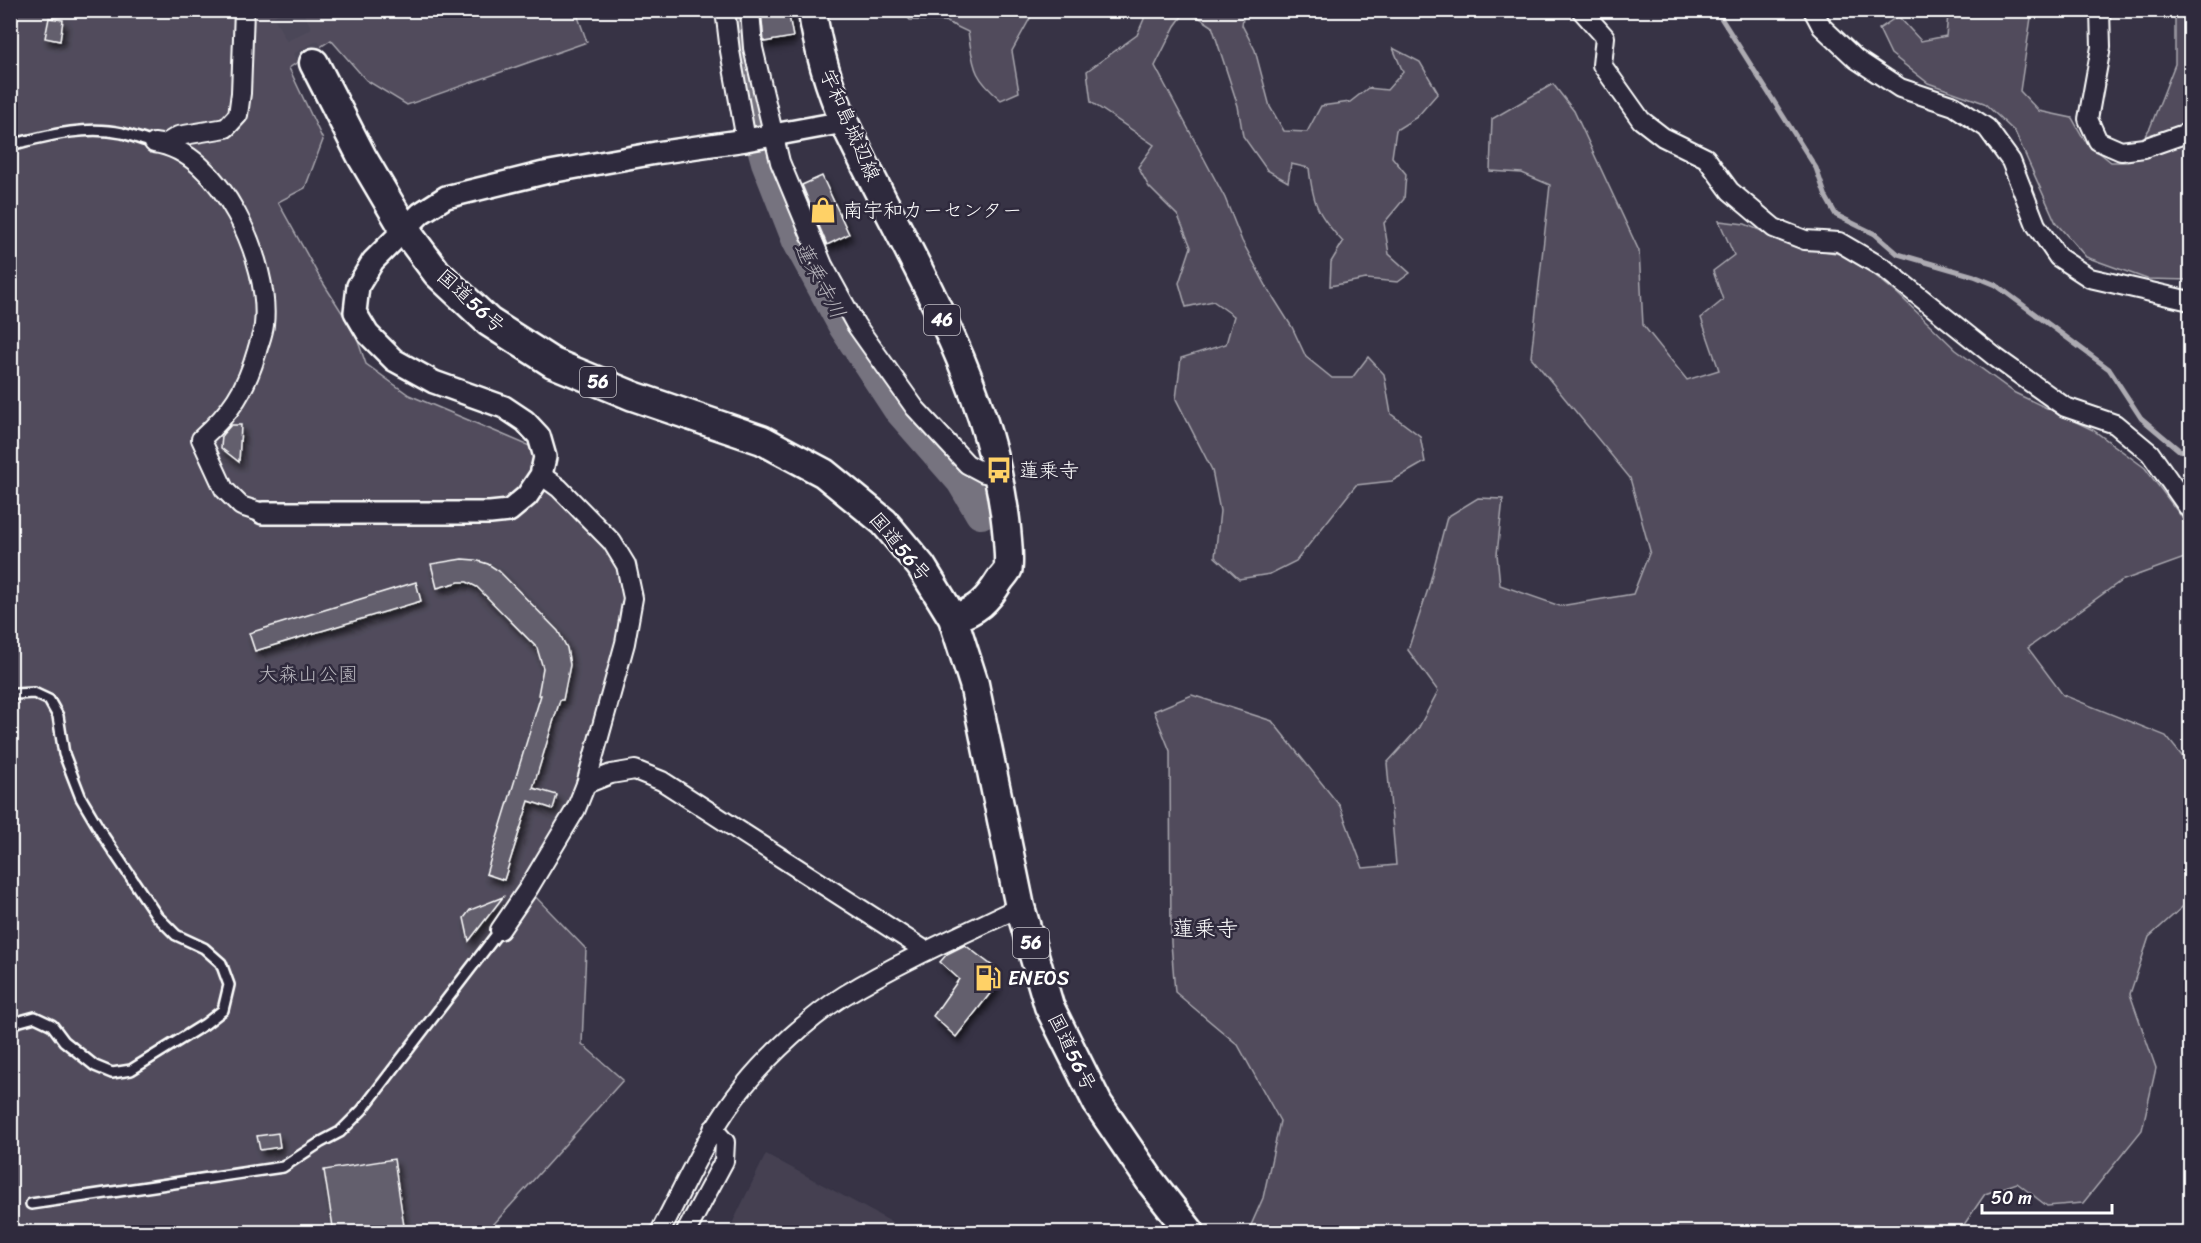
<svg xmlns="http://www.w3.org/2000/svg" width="2201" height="1243" viewBox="0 0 2201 1243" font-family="Sriracha,'Klee One',sans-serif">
	<defs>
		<filter id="shadow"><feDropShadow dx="3.5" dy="6" stdDeviation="3" flood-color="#0009"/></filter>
	</defs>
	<rect width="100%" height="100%" fill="#373345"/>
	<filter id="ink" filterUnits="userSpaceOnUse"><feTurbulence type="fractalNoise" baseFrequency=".0167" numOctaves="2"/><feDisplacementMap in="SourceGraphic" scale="12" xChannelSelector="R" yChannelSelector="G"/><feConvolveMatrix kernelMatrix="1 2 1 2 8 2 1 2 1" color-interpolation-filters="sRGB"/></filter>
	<g filter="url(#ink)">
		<!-- built -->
		<polygon fill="#444051" points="766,1154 910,1232 728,1232"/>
		<!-- green -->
		<g fill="#514c5c" stroke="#a8a6ae" stroke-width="1.5">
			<polygon points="10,11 576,11 587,42 407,105 366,80 331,40 289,68 323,140 305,188 278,202 320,278 355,333 366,364 409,395 532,447 541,475 612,542 633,598 586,784 528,889 586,949 582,1044 623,1080 493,1225 438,1232 11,1232"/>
			<path d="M 902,11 L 1034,11 L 1012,51 L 1019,92 L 1001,100 C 972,76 974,67 968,32 L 945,21 L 910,20 Z"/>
			<polygon points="1142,11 1186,11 1175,26 1155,66 1225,198 1242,241 1268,289 1292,327 1306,357 1332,378 1352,378 1368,357 1384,374 1391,414 1420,436 1425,462 1392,481 1356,485 1296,561 1270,574 1239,579 1215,557 1220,511 1212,470 1176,399 1181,358 1226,344 1234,316 1213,301 1186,307 1179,283 1191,247 1178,216 1149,187 1138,167 1154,145 1091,102 1087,71 1137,35 1144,19"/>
			<path d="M 1189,11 L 1244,11 L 1242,25 L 1255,50 L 1270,107 L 1284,131 L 1307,132 L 1321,106 L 1350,102 L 1368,88 L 1387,90 L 1403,72 L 1393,48 L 1420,62 L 1438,93 L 1417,117 L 1396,130 L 1392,157 L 1406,174 L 1404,199 L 1384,223 L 1389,254 L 1410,273 L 1398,282 L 1366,279 L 1330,286 L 1331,262 L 1343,242 C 1318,215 1313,205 1309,168 L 1291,164 L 1288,182 L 1267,170 L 1243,136 L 1238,106 L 1212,26 Z"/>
			<polygon points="1946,11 2032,11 2020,91 2039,111 2072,118 2085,141 2111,162 2128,162 2150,128 2175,64 2175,11 2190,11 2190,280 2147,279 2086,257 2056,223 2015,132 1984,103 1928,83 1891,54 1879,29 1898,16 1921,41 1946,36 1948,14"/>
			<polygon points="1553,84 1574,111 1639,251 1643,325 1687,380 1719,370 1701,318 1723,300 1713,271 1734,255 1719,221 1745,224 1797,246 1851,256 1898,294 1956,350 2015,393 2093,430 2145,468 2181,516 2190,538 2190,556 2121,581 2028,648 2063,695 2166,736 2190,766 2190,900 2149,937 2130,994 2156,1068 2142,1130 2083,1203 2047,1206 2017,1183 1985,1194 1959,1232 1248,1232 1263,1198 1280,1121 1238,1045 1175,992 1171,943 1170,751 1154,711 1192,695 1272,721 1340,806 1363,868 1396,865 1387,763 1418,729 1438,691 1408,650 1429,586 1447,517 1478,498 1503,499 1497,554 1500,585 1560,606 1633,594 1650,551 1630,478 1531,357 1550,185 1522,173 1490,171 1492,119"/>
		</g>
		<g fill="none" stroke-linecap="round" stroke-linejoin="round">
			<!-- stream -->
			<polyline stroke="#adabb2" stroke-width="5" points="1716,10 1816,168 1826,197 1836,215 1875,234 1898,254 1974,276 1996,285 2109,369 2141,418 2179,450 2190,452"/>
			<!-- river -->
			<polyline stroke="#76737f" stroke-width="32" points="737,10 748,93 767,162 798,241 844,326 898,408 962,481 981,513"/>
		</g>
		<!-- building -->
		<g fill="#635f6d" stroke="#fff" stroke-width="1.5" filter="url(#shadow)">
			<polygon points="761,10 788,10 793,37 764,42"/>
			<polygon points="49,18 63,20 60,41 45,38"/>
			<polygon points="822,176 849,234 827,245 802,185"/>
			<polygon points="231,425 241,425 239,462 221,448 222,435"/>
			<polygon points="462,559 475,560 488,564 499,571 558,631 567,648 570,665 563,700 560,700 533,788 557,795 553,809 529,801 504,880 486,874 541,695 538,695 543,668 537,648 477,587 467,582 459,582 437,588 431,564"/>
			<polygon points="416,582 421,601 255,651 249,633"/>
			<polygon points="503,897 469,941 464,918 470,910"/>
			<polygon points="965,945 995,968 996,986 956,1037 933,1016 959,979 940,962 947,954"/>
			<polygon points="278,1133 280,1147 260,1150 257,1136"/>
			<polygon points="394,1159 405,1233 334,1233 324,1170"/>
		</g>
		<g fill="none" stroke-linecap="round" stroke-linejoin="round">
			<!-- trunk-tunnel -->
			<polyline stroke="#4b4758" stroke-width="28" stroke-dasharray="28 14" stroke-linecap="butt" points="286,10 314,63"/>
			<!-- service casing -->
			<g stroke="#fff" stroke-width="14">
				<g id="service">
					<path d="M 10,145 C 47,136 85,125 122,133 C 133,136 143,140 154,143"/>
					<polyline points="10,697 15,694 34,693 49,700 58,716 64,754 81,798 104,837 157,916 176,935 204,948 221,963 229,985 223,1010 205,1024 131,1070 112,1073 95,1066 64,1041 52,1025 35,1017 13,1023 10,1028"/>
					<polyline points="31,1204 283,1167 321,1142 340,1132 362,1110 500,930"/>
				</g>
			</g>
			<!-- minor casing -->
			<g stroke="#fff" stroke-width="22">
				<g id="minor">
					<polyline points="725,10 730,51 746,140"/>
					<polyline points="750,10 753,48 780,162 823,265 856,325 915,408 967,464 984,473 999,476"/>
					<polyline points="1581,10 1605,37 1602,65 1641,120 1663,137 1706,158 1730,191 1774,228 1805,240 1839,242 1885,269 1995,357 2065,407 2115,424 2150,453 2190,510"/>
					<polyline points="1813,10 1822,27 1856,59 1900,88 1954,106 1987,128 2011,161 2036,225 2058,257 2090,278 2190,301"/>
					<polyline points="2100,10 2101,47 2088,119 2098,141 2121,151 2144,148 2190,132"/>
					<path d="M 154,143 C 221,151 271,264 264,325 C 263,334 259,343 257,351 C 246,390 231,412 201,439 L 224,489 L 241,506 L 263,513"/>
					<polyline points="165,144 178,136 226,128 238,115 241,93 244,10"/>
					<polyline points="586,784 611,774 635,770 662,781 926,951"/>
					<polyline points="500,930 528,889 576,809 586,784 625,643 633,598 626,565 612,542 559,488 541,475"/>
					<path d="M 660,1232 C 686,1183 708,1130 744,1086 C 769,1055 811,1016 845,995 C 901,961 961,935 1020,907"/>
					<polyline points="686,1232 724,1161 725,1142 713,1129"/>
				</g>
			</g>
			<!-- tertiary casing -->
			<g stroke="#fff" stroke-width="26">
				<polyline id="tertiary" points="263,513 490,513 509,511 527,496 541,475 545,457 539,436 525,421 504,407 434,382 394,360 368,334 355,312 358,286 373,261 421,213 446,197 544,173 656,153 746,140 844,122"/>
			</g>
			<!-- primary casing -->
			<g stroke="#fff" stroke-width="32">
				<path id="primary" d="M 812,10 C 818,50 829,87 845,124 C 904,249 984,370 1004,509 C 1006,521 1010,559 1008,569 C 1007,572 1002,577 1000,580 C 987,601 977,611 953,618"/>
			</g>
			<!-- trunk casing -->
			<g stroke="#fff" stroke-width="33">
				<polyline id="trunk" points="314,63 362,157 405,230 437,273 489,322 553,363 633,396 762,440 824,473 884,522 921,566 953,618 974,684 1020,907 1049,1006 1098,1104 1151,1182 1190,1232"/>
			</g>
			<!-- service -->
			<use href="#service" stroke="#2f2a3d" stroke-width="9"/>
			<!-- minor -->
			<use href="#minor" stroke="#2f2a3d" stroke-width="18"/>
			<!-- tertiary -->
			<use href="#tertiary" stroke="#2f2a3d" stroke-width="21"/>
			<!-- primary -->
			<use href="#primary" stroke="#2f2a3d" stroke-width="27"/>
			<!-- trunk -->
			<use href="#trunk" stroke="#2f2a3d" stroke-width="28"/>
		</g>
	</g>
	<!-- icons -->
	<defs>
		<g id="shop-bare" transform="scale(2.07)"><path d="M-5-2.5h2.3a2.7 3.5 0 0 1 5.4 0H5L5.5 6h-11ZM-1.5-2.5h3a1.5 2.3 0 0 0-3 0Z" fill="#ffd166" stroke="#2f2a3d" stroke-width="2.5" paint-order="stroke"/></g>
		<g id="bus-bare" transform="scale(2.07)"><path d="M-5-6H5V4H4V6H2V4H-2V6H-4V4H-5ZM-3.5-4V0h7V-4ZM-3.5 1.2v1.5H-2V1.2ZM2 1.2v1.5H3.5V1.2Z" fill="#ffd166" stroke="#2f2a3d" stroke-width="2.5" paint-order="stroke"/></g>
		<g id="fuel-bare" transform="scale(2.07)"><path d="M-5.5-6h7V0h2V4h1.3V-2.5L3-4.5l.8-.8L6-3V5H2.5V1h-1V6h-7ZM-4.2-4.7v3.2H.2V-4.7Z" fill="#ffd166" stroke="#2f2a3d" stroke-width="2.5" paint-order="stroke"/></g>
	</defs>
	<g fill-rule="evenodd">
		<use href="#shop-bare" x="823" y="210"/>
		<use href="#bus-bare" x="999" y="470"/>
		<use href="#fuel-bare" x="988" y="978"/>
	</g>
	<g text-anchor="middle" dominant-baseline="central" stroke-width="5" stroke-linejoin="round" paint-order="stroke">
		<!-- shield labels -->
		<g fill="#2f2a3d" stroke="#c1bfc5" stroke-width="1.5">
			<rect x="924" y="305" width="36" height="30" rx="4.5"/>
			<rect x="580" y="367" width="36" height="30" rx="4.5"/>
			<rect x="1013" y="928" width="36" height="30" rx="4.5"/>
		</g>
		<g font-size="18" font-weight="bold" fill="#fff">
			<text x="942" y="320">46</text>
			<text x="598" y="382">56</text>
			<text x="1031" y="943">56</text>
		</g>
		<!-- street labels -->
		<g font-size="20" fill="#fff" stroke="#2f2a3d">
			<text transform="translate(850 125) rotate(66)">宇和島城辺線</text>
			<text transform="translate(471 301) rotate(42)">国道56号</text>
			<text transform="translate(900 547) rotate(50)">国道56号</text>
			<text transform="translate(1072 1052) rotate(64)">国道56号</text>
		</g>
		<!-- poi labels -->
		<g font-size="20" fill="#fff" stroke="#2f2a3d" text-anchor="start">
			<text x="843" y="210">南宇和カーセンター</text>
			<text x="1019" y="470">蓮乗寺</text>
			<text x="1008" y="978">ENEOS</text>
		</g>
		<!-- park labels -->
		<g font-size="20" fill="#b9b7be" stroke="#2f2a3d">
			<text x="308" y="674">大森山公園</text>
		</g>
		<!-- water labels -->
		<g font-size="21" font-style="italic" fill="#b4b2b9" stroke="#2f2a3d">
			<text transform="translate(820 280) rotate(62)">蓮乗寺川</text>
		</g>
		<!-- quarter labels -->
		<g font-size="22" fill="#fff" stroke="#2f2a3d">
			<text x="1205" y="928">蓮乗寺</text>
		</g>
	</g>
	<!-- margin -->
	<rect width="2201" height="1243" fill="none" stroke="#2f2a3d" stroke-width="36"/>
	<rect x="18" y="18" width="2165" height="1207" fill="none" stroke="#fff" stroke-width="2" filter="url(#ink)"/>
	<!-- scale -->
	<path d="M1982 1204v9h130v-9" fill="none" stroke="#ffffff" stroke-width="3"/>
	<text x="1991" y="1204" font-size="18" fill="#ffffff" stroke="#2f2a3d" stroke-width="4.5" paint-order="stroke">50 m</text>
</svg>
